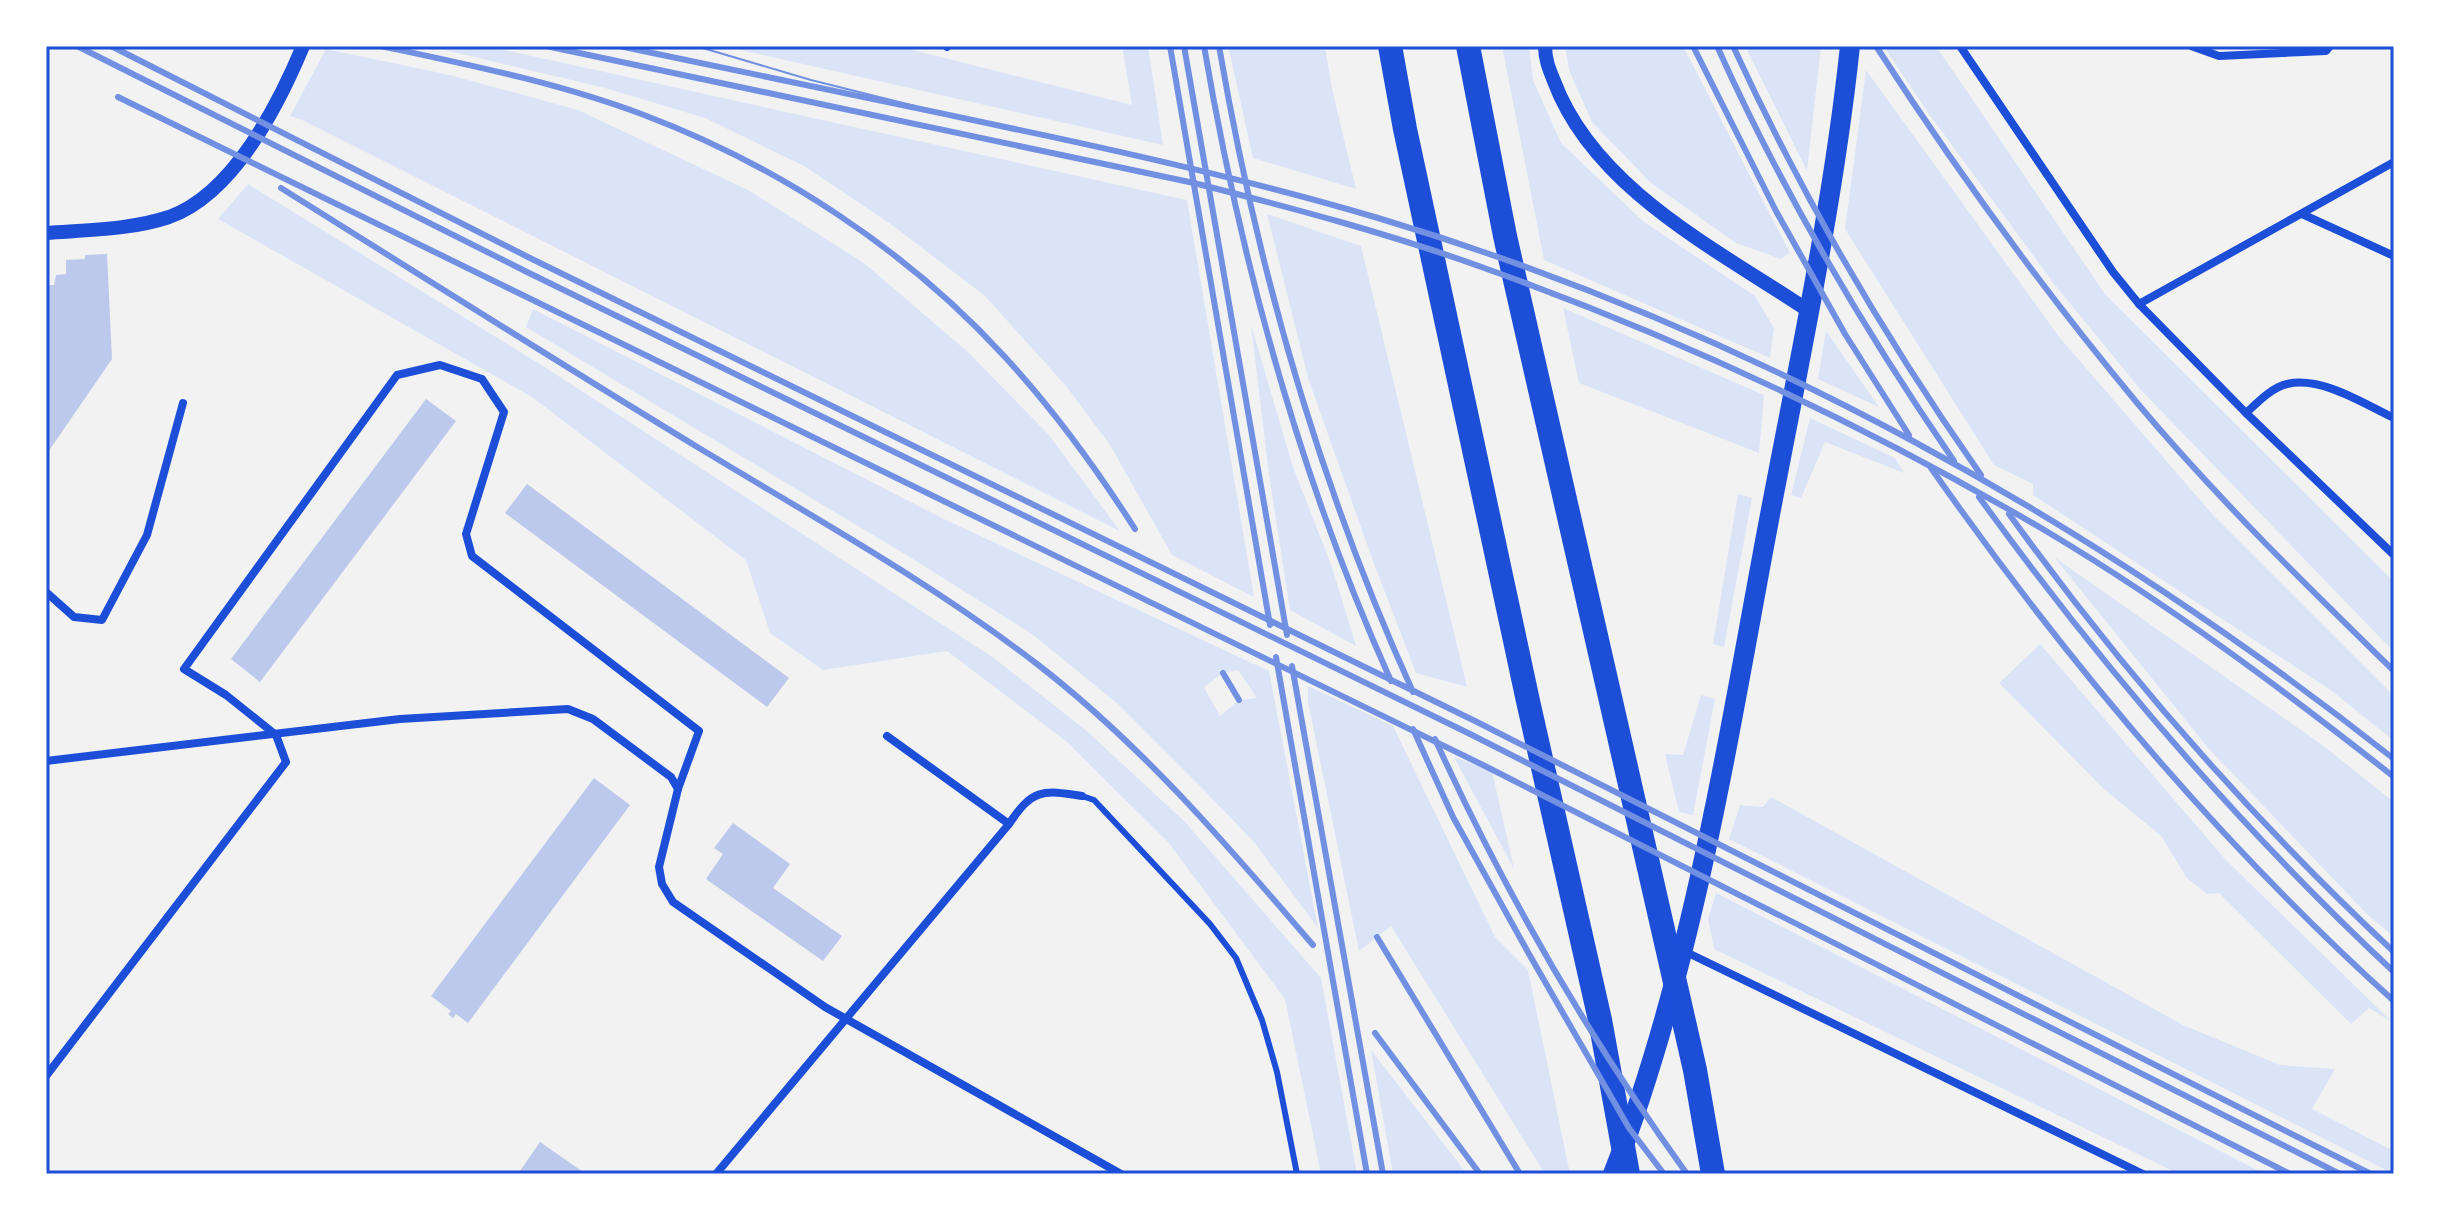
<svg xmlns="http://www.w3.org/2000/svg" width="2440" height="1220" viewBox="0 0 2440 1220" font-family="'Nunito Sans',sans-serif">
	<rect width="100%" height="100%" fill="#f2f2f2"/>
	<!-- green -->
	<g fill="#dbe4f7" fill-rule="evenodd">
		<polygon points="428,46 486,46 1187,200 1254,597 1172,555 1110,445 1066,386 985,296 892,225 804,166 705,118 605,88"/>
		<polygon points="723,46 897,46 1132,105 1122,46 1148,46 1163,145"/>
		<polygon points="1228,46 1325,46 1332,89 1356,189 1253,158"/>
		<polygon points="1502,46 1529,46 1533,80 1561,143 1644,222 1755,296 1774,328 1770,358 1544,260"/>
		<polygon points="1565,46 1683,46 1790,253 1781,259 1736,243 1651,183 1592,122 1569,70"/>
		<polygon points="1745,46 1821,46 1807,171"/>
		<polygon points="1883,46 1936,46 2105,294 2394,582 2394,652 2140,389 2055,285 1929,114"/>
		<polygon points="326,49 450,75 578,110 748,190 864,263 969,353 1049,435 1120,531 302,120 290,116"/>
		<polygon points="1866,70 2060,338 2214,516 2394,696 2394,741 2332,691 2033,495 2033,484 1994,465 1845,229"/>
		<polygon points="248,184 543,366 994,658 1088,732 1184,821 1321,978 1357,1174 1321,1174 1285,999 1168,842 1067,742 947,651 823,670 770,633 746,560 532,397 218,219"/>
		<polygon points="1267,214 1361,246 1467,687 1416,673 1373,561 1308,378"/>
		<polygon points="1563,308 1764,395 1759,453 1579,383"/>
		<path d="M 533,309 L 944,519 L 1269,671 L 1318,928 L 1254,842 L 1199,785 L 1119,705 L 1032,634 L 908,556 L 526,327 ZM 1238,670 L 1257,698 L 1239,700 L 1220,716 L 1204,687 L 1223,673 Z"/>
		<polygon points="1251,325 1293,467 1332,567 1356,646 1290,610 1269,475"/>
		<polygon points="1826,331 1879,407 1818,379"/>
		<polygon points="1810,418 1895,458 1904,473 1825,442 1801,498 1791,495"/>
		<polygon points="1738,494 1752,498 1724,647 1713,644"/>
		<polygon points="2054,557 2321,744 2394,802 2394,937 2367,914 2209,749"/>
		<polygon points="2040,644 2226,860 2392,1022 2369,1008 2351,1024 2219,893 2207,894 2187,878 2161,836 2104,789 1999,683"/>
		<polygon points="1308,686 1393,726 1495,937 1528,970 1570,1174 1545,1174 1391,926 1359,951 1308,702"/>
		<polygon points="1701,695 1715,699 1693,815 1679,812 1665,754 1683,755"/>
		<polygon points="1454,757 1492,771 1514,869"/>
		<polygon points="1771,797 2183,1025 2280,1065 2335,1069 2312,1109 2394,1151 2394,1174 1729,839 1740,805 1763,807"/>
		<polygon points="1716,893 2265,1174 2179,1174 1714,949 1708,919"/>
		<polygon points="1371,1050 1467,1174 1393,1174"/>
	</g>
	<!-- building -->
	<g fill="#bdc9ec">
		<polygon points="107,254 112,359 46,455 46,285 54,285 56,275 66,274 66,260 85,259 85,255"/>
		<polygon points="426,399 456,421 260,682 231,659"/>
		<polygon points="527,484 789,678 767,707 505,513"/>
		<polygon points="594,778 630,805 468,1023 456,1014 453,1018 448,1014 451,1011 431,996"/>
		<polygon points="733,823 790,864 773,888 842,936 823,961 706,879 723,854 714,848"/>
		<polygon points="540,1142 586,1174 518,1174"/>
	</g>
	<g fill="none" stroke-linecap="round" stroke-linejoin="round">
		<!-- service -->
		<polyline stroke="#1d4ed8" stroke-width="6" points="1082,796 1094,800 1210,924 1236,958 1262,1020 1277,1072 1297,1174"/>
		<!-- minor -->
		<g stroke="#1d4ed8" stroke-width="8">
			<polyline points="1960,46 2113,272 2139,304 2246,413 2394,555"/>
			<polyline points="2191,46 2219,56 2326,51 2330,46"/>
			<polyline points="947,47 948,46"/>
			<polyline points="2302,214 2394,256"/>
			<polyline points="2139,304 2394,162"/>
			<path d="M 2246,413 C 2258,402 2271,388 2287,384 C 2322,376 2364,404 2394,418"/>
			<polyline points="46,592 74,617 102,620 147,535 183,403"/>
			<polyline points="887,736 1009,824"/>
			<polyline points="46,761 400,719 568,709 593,719 671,777 678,789"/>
			<polyline points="1682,950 2143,1174"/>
			<polyline points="46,1076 286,762 276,735 226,695 184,669 397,375 440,365 482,379 504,412 466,534 472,556 699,731 678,789 659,867 662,884 673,902 825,1007 1121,1174"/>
			<path d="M 716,1174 L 1009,824 C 1032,790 1041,789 1082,796"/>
		</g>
		<!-- tertiary -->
		<g stroke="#1d4ed8" stroke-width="14">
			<path d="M 1545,46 C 1545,59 1549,69 1554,81 C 1594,189 1718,250 1809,311"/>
			<path d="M 46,233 C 86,230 130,230 169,217 C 233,194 278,106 303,46"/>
		</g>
		<!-- primary -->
		<path stroke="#1d4ed8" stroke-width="20" d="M 1613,1174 C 1689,979 1725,757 1763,552 C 1794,384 1832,216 1850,46"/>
		<!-- motorway -->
		<g stroke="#1d4ed8" stroke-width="24">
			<polyline points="1390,46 1405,129 1528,701 1600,1020 1628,1174"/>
			<polyline points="1468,46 1505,236 1695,1070 1713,1174"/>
		</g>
		<!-- tram -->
		<polyline stroke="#7290e2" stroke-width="2" points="696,46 811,80 943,113"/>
		<!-- rail -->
		<g stroke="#7290e2" stroke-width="6">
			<polyline points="77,46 527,272 1470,734 2340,1174"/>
			<polyline points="111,46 534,260 1477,722 2371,1174"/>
			<path d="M 381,46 C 470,65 559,83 644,115 C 779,166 907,250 1004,356 C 1054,410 1096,468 1135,529"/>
			<path d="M 546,46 L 1194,183 C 1292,208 1391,234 1487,269 C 1682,339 1872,428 2051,534 C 2171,606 2284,690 2394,777"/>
			<path d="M 619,46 C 750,73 880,100 1010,128 C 1134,154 1257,182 1378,218 C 1749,329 2092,520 2394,759"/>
			<polyline points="1170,46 1270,625"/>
			<polyline points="1184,46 1287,635"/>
			<path d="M 1204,46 C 1241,262 1301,481 1391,681"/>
			<path d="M 1219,46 C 1257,267 1320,487 1413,692"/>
			<polyline points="1693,46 1776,211 1845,334 1909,435"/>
			<path d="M 1717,46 C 1782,191 1864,330 1954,461"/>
			<path d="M 1733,46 C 1802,196 1886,340 1981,475"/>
			<path d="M 1876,46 C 1956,170 2043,290 2138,404 C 2217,498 2306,585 2394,671"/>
			<polyline points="118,97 1485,766 2290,1174"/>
			<path d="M 281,188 C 420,275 559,363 699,448 C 813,517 932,583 1037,664 C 1142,745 1227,845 1313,945"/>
			<path d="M 1931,468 C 2067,662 2218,842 2394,1001"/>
			<path d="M 1979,497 C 2103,668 2239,827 2394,972"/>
			<path d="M 2009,514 C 2123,672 2252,819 2394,952"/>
			<polyline points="1276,657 1367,1174"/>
			<polyline points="1292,666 1383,1174"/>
			<polyline points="1223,673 1239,700"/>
			<polyline points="1413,729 1453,817 1529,954 1629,1128 1664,1174"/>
			<path d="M 1435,739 C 1504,891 1589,1038 1687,1174"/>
			<polyline points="1377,937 1520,1174"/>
			<polyline points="1375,1033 1480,1174"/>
		</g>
	</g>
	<!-- border -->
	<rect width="2440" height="1220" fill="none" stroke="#ffffff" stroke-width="96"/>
	<rect x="48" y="48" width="2344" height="1124" fill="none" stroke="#1d4ed8" stroke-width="3"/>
</svg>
